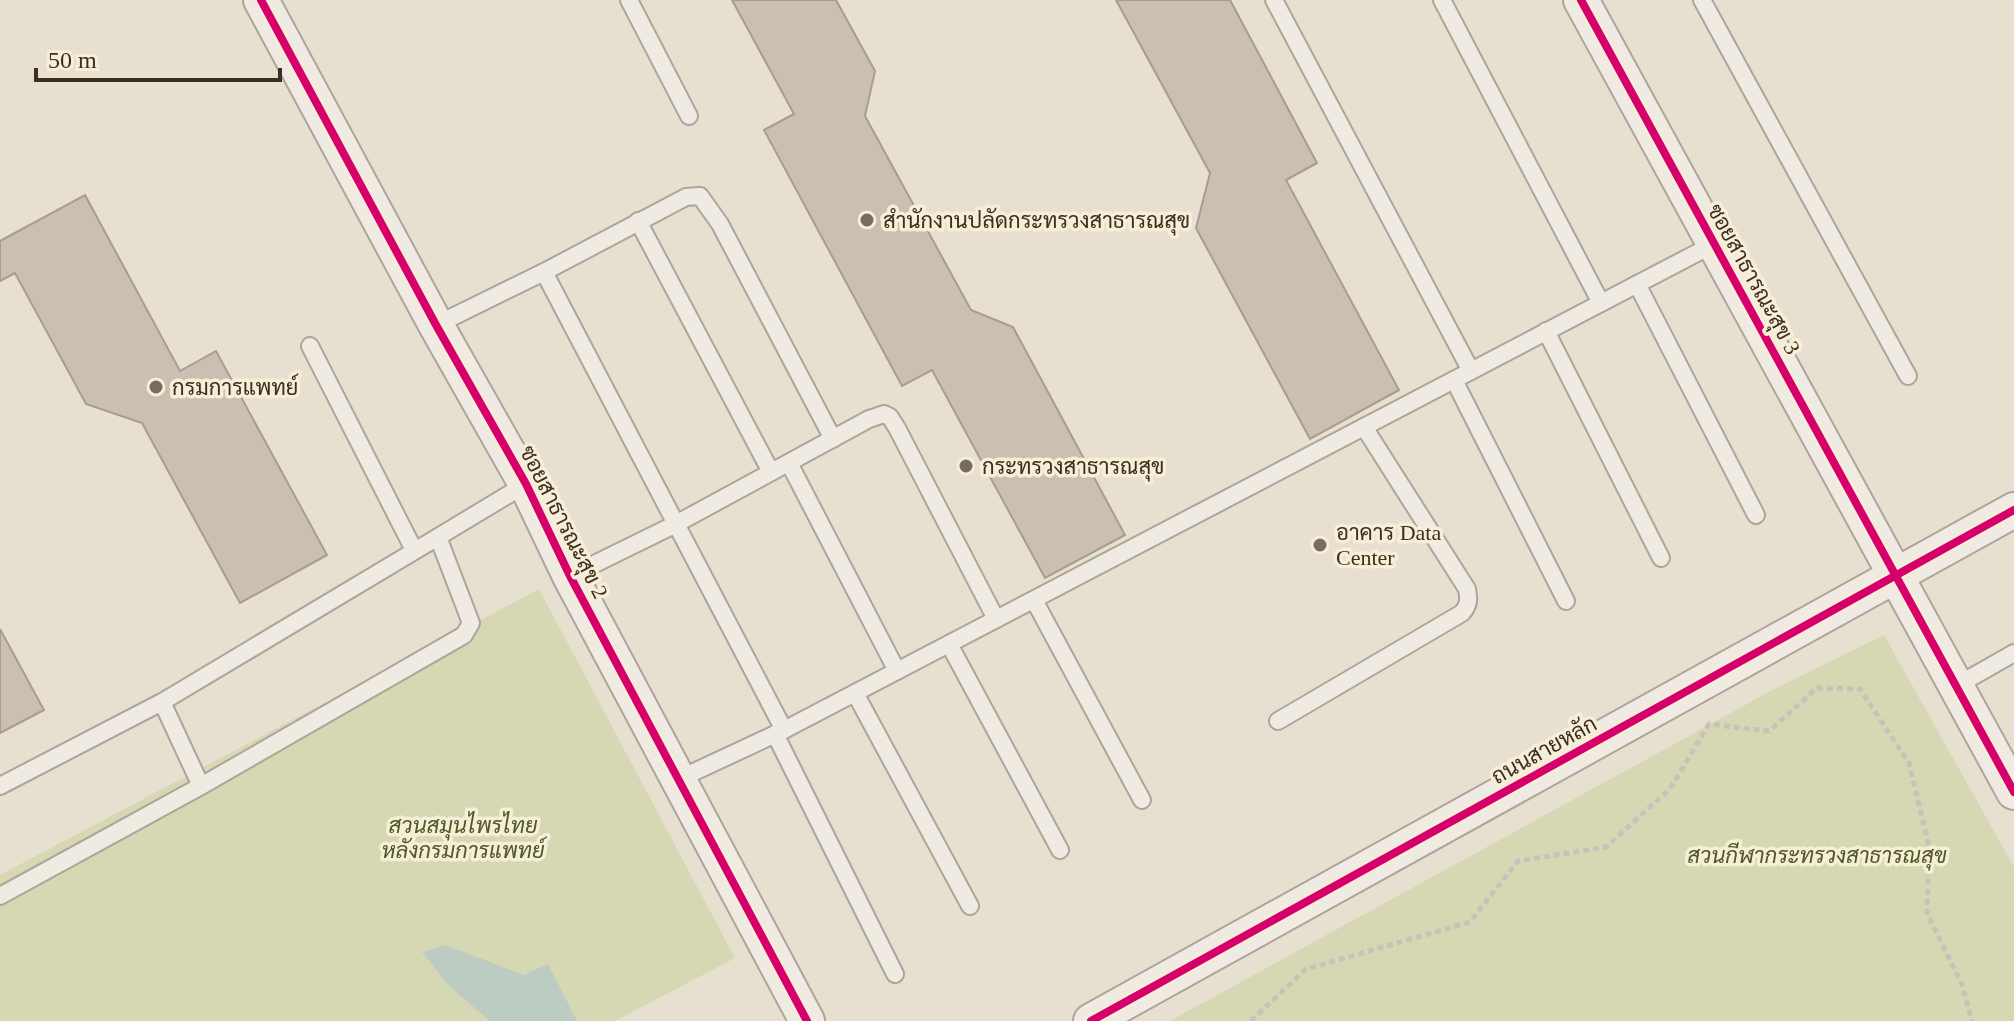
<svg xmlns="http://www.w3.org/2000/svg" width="2014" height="1021" viewBox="0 0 2014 1021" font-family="'Times New Roman',Sarabun,serif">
	<rect width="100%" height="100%" fill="#e7e0d1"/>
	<!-- green -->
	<g fill="#d6d7b3">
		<polygon points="539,589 735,958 615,1021 0,1021 0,875"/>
		<polygon points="1884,635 2014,867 2014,1021 1170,1021 1778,687"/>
	</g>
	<!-- water -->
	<polygon fill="#bcccc2" points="445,945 524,975 548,964 577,1021 490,1021 449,986 422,952"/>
	<!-- building -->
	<g fill="#cbbfb2" stroke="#a89c90" stroke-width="2">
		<polygon points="732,0 836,0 875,71 865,116 971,310 1013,327 1125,535 1045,578 932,370 902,386 764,130 794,114"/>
		<polygon points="1116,0 1230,0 1317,163 1286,180 1399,390 1310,439 1196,228 1210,173"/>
		<polygon points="85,195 180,371 216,351 327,555 240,603 142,423 86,404 15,273 0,281 0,241"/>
		<polygon points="0,629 44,710 0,733"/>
	</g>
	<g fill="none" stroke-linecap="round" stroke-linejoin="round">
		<!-- lane casing -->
		<g stroke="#ada599" stroke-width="20">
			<g id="lane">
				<polyline points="629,0 689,116"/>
				<polyline points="1274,0 1471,371"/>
				<polyline points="1442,0 1601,303"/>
				<polyline points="1702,0 1908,376"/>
				<polyline points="638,221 771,472"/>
				<polyline points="544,272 784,730"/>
				<polyline points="1637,284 1756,515"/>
				<polyline points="436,325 544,272 686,197 700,196 720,224 833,439"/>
				<polyline points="1546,331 1661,558"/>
				<polyline points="310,346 414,550"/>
				<polyline points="1454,380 1566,601"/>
				<polyline points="789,463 897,671"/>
				<polyline points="438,537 526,484"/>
				<polyline points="570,576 674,525 869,419 884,414 890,417 897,428 996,619"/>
				<polyline points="1034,600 1142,800"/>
				<polyline points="949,644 1060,850"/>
				<polyline points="1956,686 2014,653"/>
				<polyline points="855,693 970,906"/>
				<polyline points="162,702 201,786"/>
				<path d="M 1278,721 L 1462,613 C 1469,605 1469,599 1467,589 L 1364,427"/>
				<polyline points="775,734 895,974"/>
				<polyline points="679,779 784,730 1714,244"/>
				<polyline points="0,786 162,702 438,537 471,623 464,635 201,786 0,896"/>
			</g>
		</g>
		<!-- street casing -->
		<g stroke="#ada599" stroke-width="38">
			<g id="street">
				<polyline points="261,0 436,325 526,484 570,576 807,1021"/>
				<polyline points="1581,0 2014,792"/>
				<polyline points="1091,1021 2014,510"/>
			</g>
		</g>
		<!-- path -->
		<polyline stroke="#c8c2b9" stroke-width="5" stroke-dasharray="6 4" stroke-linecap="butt" points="1251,1021 1306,969 1470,922 1518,861 1606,847 1670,789 1709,724 1769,731 1817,688 1860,689 1909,763 1929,846 1927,913 1962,985 1972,1021"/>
		<!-- lane -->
		<use href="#lane" stroke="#efebe3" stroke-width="16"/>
		<!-- street -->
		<use href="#street" stroke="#efebe3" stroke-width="34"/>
		<!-- cycleway casing -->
		<g stroke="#f7eed8" stroke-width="13">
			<g id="cycleway">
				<polyline points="261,0 436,325 526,484 570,576 807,1021"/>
				<polyline points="1581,0 2014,792"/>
				<polyline points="1091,1021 2014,510"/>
			</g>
		</g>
		<!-- cycleway -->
		<use href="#cycleway" stroke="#d6006c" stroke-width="8"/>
	</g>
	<!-- markers -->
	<g fill="#786c5e" stroke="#f7eed8" stroke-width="3">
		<circle cx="867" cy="220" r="8"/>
		<circle cx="156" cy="387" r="8"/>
		<circle cx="966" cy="466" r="8"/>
		<circle cx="1320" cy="545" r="8"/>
	</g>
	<g text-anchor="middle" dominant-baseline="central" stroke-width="7" stroke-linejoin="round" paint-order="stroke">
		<!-- poi labels -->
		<g font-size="22" fill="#3d2e20" stroke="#f7eed8" text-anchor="start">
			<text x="883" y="220">สำนักงานปลัดกระทรวงสาธารณสุข</text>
			<text x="172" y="387">กรมการแพทย์</text>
			<text x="982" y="466">กระทรวงสาธารณสุข</text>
			<text x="1336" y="532">อาคาร Data<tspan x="1336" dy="25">Center</tspan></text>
		</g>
		<!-- street labels -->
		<g font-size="22" fill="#3d2e20" stroke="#f7eed8">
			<text transform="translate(1754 279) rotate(61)">ซอยสาธารณะสุข 3</text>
			<text transform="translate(564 522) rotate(63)">ซอยสาธารณะสุข 2</text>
			<text transform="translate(1544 750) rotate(-29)">ถนนสายหลัก</text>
		</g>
		<!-- park labels -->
		<g font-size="22" font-style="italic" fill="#4d5a26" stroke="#f7eed8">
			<text x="463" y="825">สวนสมุนไพรไทย<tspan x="463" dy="25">หลังกรมการแพทย์</tspan></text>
			<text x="1817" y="855">สวนกีฬากระทรวงสาธารณสุข</text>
		</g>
	</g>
	<!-- scale -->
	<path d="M36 68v12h244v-12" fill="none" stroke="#3d2e20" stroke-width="4"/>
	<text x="48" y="68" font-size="24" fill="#3d2e20" stroke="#f7eed8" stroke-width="6" paint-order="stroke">50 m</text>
</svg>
